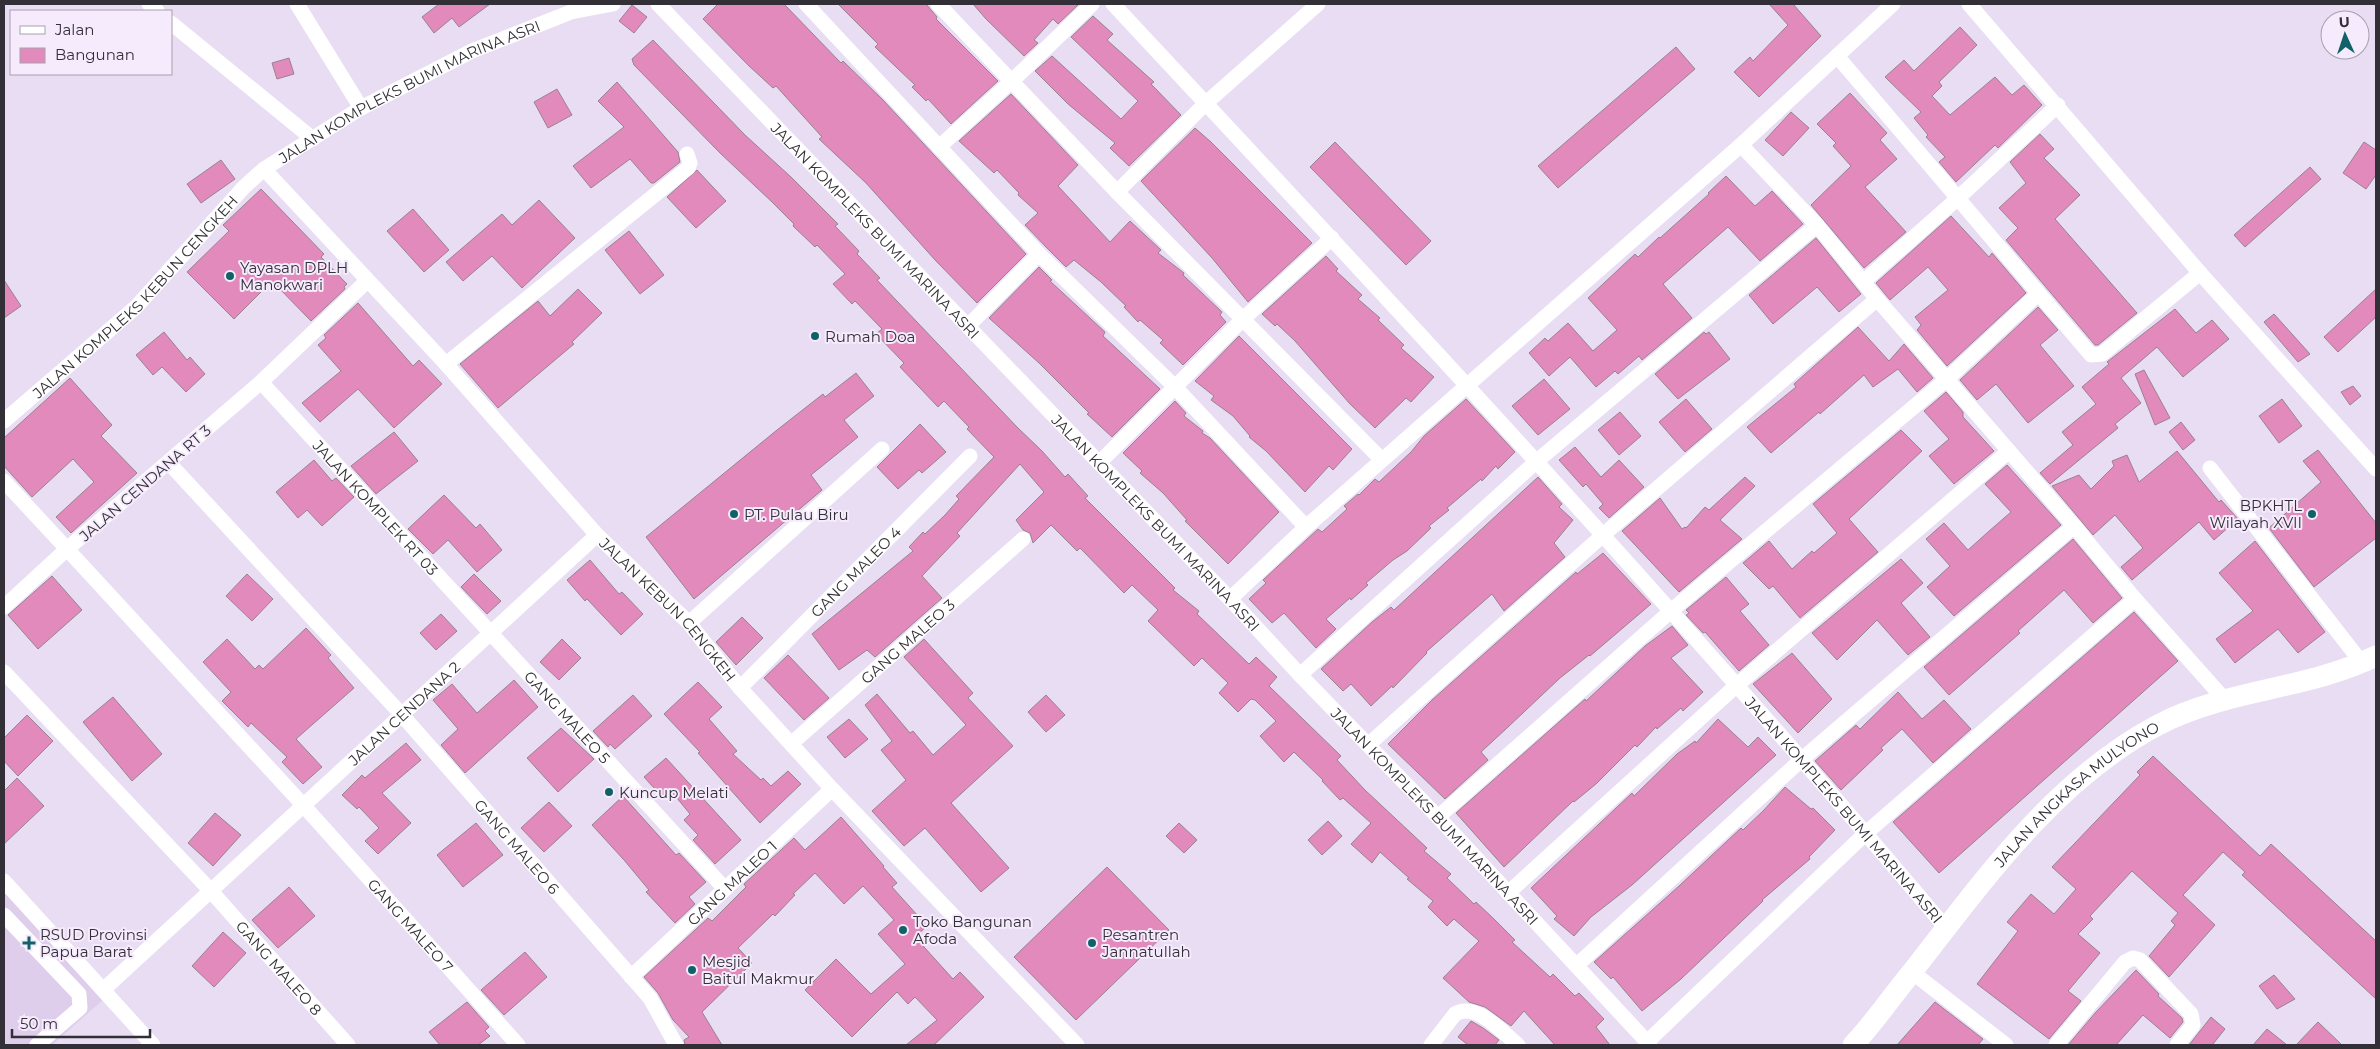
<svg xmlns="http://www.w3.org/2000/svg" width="2380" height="1049" viewBox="0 0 2380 1049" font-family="Montserrat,sans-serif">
	<rect width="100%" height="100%" fill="#e9ddf3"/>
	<!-- built -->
	<polygon fill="#dfceeb" points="4,889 105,998 52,1045 4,1045"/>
	<!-- building -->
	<g fill="#e38abc" stroke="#99828e">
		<polygon points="439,4 490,4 459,27 452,18 434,33 422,17"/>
		<polygon points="718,4 784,4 841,63 843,61 883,100 1026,254 977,303 936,261 866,183 819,139 822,137 776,86 773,88 748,65 703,19"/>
		<polygon points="838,4 926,4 937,17 936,19 998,81 951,124 928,99 926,101 912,87 915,85 875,47 878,44"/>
		<polygon points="973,4 1079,4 1058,24 1053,19 1034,40 1038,43 1024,56 986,19"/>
		<polygon points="1769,4 1793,4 1821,36 1759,97 1734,72 1750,57 1753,61 1788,25"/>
		<polygon points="632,5 647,17 634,33 619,21"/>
		<polygon points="1093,16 1113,34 1107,40 1154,82 1151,84 1181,115 1129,166 1110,148 1115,143 1068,104 1035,71 1052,56 1121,119 1138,101 1071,37"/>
		<polygon points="1960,27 1977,45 1939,82 1942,86 1932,96 1950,115 1995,77 2012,95 2024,85 2042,105 1998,148 1995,145 1956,182 1939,162 1945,157 1926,137 1928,135 1914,118 1921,112 1885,77 1904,60 1914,71"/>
		<polygon points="653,40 745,135 791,177 838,224 835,226 859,251 857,254 880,278 877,280 1017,427 1042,451 1065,477 1068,474 1088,496 1085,498 1175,588 1173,590 1199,611 1197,614 1249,664 1256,657 1277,677 1269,686 1341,756 1337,760 1365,790 1427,848 1424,851 1451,874 1447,878 1474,904 1476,902 1494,919 1515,940 1512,942 1550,977 1553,974 1575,996 1579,993 1604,1019 1596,1027 1610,1045 1555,1045 1524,1011 1511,1026 1485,1007 1469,1002 1443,978 1479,941 1454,919 1447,926 1428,907 1433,901 1407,879 1409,878 1380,852 1372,863 1351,844 1371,823 1343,798 1340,800 1322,781 1323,780 1294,752 1284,762 1260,736 1276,721 1255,700 1251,699 1238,712 1219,693 1228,683 1202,658 1194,666 1148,621 1158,610 1132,585 1124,593 1080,548 1077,551 1051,525 1033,543 1030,533 1023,530 1016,520 1044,492 1020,464 957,533 960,536 922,576 942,598 875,657 867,650 839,670 812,634 913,551 909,547 923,532 925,534 945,515 959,499 956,496 994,457 967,429 969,427 944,401 938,407 900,367 904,363 876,334 882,329 855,301 852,304 833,284 845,274 817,245 815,247 793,226 794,224 772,202 720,153 634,65 632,59"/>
		<polygon points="1676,47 1695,69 1558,188 1538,166"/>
		<polygon points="289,58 294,74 277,79 272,63"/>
		<polygon points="617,82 678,152 680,162 654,183 651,183 630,159 591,188 573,166 624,127 598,101"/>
		<polygon points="557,89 572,115 548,128 534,102"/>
		<polygon points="1850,93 1887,133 1880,140 1897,159 1865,187 1906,232 1864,268 1811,205 1851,166 1833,146 1836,143 1817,124"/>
		<polygon points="1011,94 1078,165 1058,186 1110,242 1130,221 1161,250 1158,253 1184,273 1183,275 1222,312 1220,315 1226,322 1183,365 1160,343 1163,340 1140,320 1138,322 1124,307 1126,306 1101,282 1074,260 1066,267 1046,247 1025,225 1038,213 1018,195 1019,193 997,170 994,173 959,141"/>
		<polygon points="1791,112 1809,128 1783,156 1765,140"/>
		<polygon points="1195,128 1211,142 1312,243 1248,302 1212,258 1141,181"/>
		<polygon points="2040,134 2054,149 2044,158 2080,195 2055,219 2137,313 2098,345 2095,345 2006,240 2018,228 1999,208 2026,183 2010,162"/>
		<polygon points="1335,142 1431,241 1406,265 1310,167"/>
		<polygon points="2364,142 2376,150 2376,175 2366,189 2343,173"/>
		<polygon points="221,160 235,179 201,203 187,184"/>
		<polygon points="2310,167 2321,179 2245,247 2234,235"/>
		<polygon points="697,170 726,201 696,228 667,197"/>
		<polygon points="1726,176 1755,206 1772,191 1803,224 1760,261 1728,227 1663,284 1692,318 1642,360 1639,356 1618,374 1615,371 1596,387 1570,357 1549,376 1529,353 1545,338 1548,341 1568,323 1593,351 1617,330 1588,298 1635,254 1638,257 1659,237 1660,238 1709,194 1708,193"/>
		<polygon points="261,189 324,254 321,257 347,284 344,287 345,289 311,321 272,281 234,319 187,272 229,231 223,225"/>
		<polygon points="539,200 575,238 522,288 492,256 463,281 446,262 502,214 512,225"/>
		<polygon points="413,209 449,250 424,272 387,231"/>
		<polygon points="1951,216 1989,257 1992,253 2026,293 1947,366 1917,330 1921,325 1915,317 1948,290 1928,267 1890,300 1876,283"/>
		<polygon points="629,231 664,275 640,294 605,250"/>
		<polygon points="1816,238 1861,294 1839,312 1817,287 1773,324 1749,295"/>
		<polygon points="1326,256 1338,269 1336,271 1362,295 1358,299 1380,318 1378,320 1404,345 1401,348 1434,377 1411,402 1406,398 1375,428 1350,404 1295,341 1277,324 1275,326 1262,314"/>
		<polygon points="1039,267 1052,280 1050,281 1105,332 1103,336 1160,389 1112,437 1087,414 1089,413 1039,363 989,318"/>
		<polygon points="4,280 21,306 4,318"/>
		<polygon points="578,289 602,313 572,342 574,344 498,408 460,364 538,301 550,316"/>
		<polygon points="2376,289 2376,317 2338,352 2324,337"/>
		<polygon points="358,303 413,366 419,360 442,384 394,428 358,389 320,422 302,403 341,371 318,345 326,338 324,335"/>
		<polygon points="2038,307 2058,330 2040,345 2074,386 2028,423 1996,384 1977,400 1960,380"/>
		<polygon points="2175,309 2196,333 2212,320 2229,339 2183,377 2157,347 2121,378 2141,403 2115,424 2118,428 2050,484 2040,473 2073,445 2062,432 2096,404 2082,387 2109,364 2107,362"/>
		<polygon points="2274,314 2310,354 2298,362 2264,322"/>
		<polygon points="1858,327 1889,361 1904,344 1933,378 1917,392 1898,369 1873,387 1864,375 1820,414 1819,412 1771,453 1747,427 1796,387 1794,384"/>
		<polygon points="164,332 187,360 190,357 205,374 186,392 162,367 153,375 136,355"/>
		<polygon points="1704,332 1706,334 1709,332 1730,359 1678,399 1655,374"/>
		<polygon points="1239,336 1352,449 1333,470 1329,466 1305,492 1266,451 1249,437 1250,436 1233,416 1211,400 1214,396 1195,381"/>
		<polygon points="2144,370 2170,418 2155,425 2135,374"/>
		<polygon points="856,373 874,396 844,420 858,437 811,475 822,490 694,599 646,537 777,430 823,394 825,397"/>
		<polygon points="70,378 112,425 101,436 137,473 71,533 56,517 94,482 73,459 32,497 4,466 4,438"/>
		<polygon points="1544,379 1570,409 1538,435 1512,406"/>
		<polygon points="2353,386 2361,396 2350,405 2341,392"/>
		<polygon points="1946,392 1963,412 1963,417 1994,451 1954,484 1929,456 1949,439 1924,411"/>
		<polygon points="1466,399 1515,452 1498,469 1496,466 1482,481 1481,479 1447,508 1449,510 1429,526 1431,528 1407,551 1393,560 1366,583 1368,585 1351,600 1350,598 1326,619 1336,629 1316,648 1284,613 1272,623 1249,599 1266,583 1263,580 1318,529 1322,532 1347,509 1344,506 1358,494 1359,495 1375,479 1379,482 1411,452 1424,436"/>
		<polygon points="1686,399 1712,429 1685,452 1659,422"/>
		<polygon points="2282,399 2302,426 2279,443 2259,416"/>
		<polygon points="1175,401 1186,413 1184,416 1203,431 1202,433 1210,438 1279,512 1228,564 1185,521 1187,520 1163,493 1140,473 1142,471 1123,453"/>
		<polygon points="1620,412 1641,436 1619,455 1598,430"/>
		<polygon points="2181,422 2195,440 2183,450 2169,432"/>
		<polygon points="920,424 946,452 922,473 919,470 898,489 877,467"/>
		<polygon points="1901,430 1922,451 1849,519 1878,552 1800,618 1773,586 1769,589 1743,563 1769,541 1792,569 1812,551 1814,553 1837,533 1813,504"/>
		<polygon points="394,432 418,461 376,494 351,466"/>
		<polygon points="1575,447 1601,477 1619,460 1644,487 1609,518 1599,508 1603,504 1586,484 1583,487 1559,460"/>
		<polygon points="2318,450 2376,523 2376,538 2314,587 2269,528 2321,482 2303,461"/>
		<polygon points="2177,451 2219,502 2221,500 2238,519 2214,540 2199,522 2132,580 2121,567 2143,548 2115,515 2093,535 2052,486 2079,475 2091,489 2114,466 2112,461 2127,455 2139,482"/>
		<polygon points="314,460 332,481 336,478 354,497 322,526 307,510 298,518 276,492"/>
		<polygon points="2007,465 2061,525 1954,616 1927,587 1950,566 1926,539 1944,523 1968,550 1988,532 2011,512 1985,484"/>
		<polygon points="1538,477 1562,504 1559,507 1573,520 1554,543 1565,557 1504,611 1492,594 1426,652 1427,653 1393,688 1392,686 1371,706 1351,684 1343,691 1321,669 1372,622 1391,607 1394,610"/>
		<polygon points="1745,477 1755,486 1720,520 1742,539 1679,592 1622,531 1660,498 1682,529 1685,527 1686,528 1705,507 1709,510"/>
		<polygon points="444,495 476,528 480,524 502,550 477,572 448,540 433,554 408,529"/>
		<polygon points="2073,539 2122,598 2093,623 2064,590 2018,631 2020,633 1949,695 1924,667"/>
		<polygon points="2255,541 2325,632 2298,653 2278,629 2235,663 2216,639 2253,611 2219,573"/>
		<polygon points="1603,553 1651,604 1590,656 1589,655 1560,678 1507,728 1481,752 1488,760 1445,799 1388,744 1432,700 1576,572 1577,574"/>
		<polygon points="1901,559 1923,583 1901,603 1930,637 1908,655 1877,620 1837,660 1812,633"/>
		<polygon points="590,560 619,594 622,592 643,614 621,635 587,599 585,601 567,580"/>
		<polygon points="247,574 273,599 252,621 226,596"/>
		<polygon points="474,574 501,601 487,614 461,587"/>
		<polygon points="52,576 82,610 38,649 8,615"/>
		<polygon points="1726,577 1749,604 1740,611 1769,645 1739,671 1705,632 1703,633 1686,615 1689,613 1686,610"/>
		<polygon points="2134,612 2178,661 1939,873 1893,822"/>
		<polygon points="441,614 457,631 436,650 420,633"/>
		<polygon points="742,617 763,638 736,665 716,642"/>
		<polygon points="1672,626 1688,645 1671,658 1703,692 1683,711 1681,708 1657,729 1656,727 1637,747 1635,745 1596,784 1574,802 1573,801 1504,867 1456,813 1585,699 1586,701 1645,646"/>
		<polygon points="306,628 331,655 328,658 354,688 296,739 322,767 303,784 282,762 287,757 251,723 248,727 222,701 231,692 203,662 227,639 255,669 259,665 263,669"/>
		<polygon points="562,639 581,658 559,680 540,662"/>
		<polygon points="924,639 973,693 968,698 1013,746 951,803 1009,868 981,892 925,828 904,846 872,811 906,780 881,750 892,741 865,705 877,694 910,733 913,731 933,755 966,725 904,657"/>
		<polygon points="1792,653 1832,699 1798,733 1753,684"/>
		<polygon points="788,655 829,698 804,720 764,678"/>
		<polygon points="514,680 538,707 465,773 441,745 458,729 433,700 452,684 477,713"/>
		<polygon points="698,682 722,707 709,719 737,751 733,754 761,780 763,778 771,786 788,771 801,784 760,823 698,753 700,752 664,714"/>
		<polygon points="1898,692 1922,719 1944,700 1971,729 1933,763 1902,729 1881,748 1883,750 1841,790 1815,761 1856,725 1860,729"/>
		<polygon points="633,695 652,716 615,749 610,744 608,747 593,731"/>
		<polygon points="1046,695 1065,715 1046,732 1028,712"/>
		<polygon points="113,697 162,754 132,781 83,722"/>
		<polygon points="27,715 53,741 18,776 4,761 4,738"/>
		<polygon points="849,719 868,739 845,758 827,737"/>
		<polygon points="1718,719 1748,747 1758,737 1776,755 1632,885 1591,917 1574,936 1554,919 1557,916 1531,888 1632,793 1634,796 1677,754 1695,741 1696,743"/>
		<polygon points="561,728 594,759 558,792 527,758"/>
		<polygon points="406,743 421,760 382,793 411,823 378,854 365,841 379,828 359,807 357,809 342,795 362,775 365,778"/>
		<polygon points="2153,756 2260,856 2271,844 2376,941 2376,999 2242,875 2245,872 2223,852 2183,895 2215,925 2169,977 2149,956 2175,925 2171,921 2178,913 2132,871 2090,916 2093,919 2078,934 2100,953 2068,991 2081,1001 2049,1039 1977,984 2018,931 2007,922 2031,894 2054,914 2076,889 2052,867 2140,775 2137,772"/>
		<polygon points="666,758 741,840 715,864 693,840 698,835 684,820 690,814 672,792 664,799 644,777"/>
		<polygon points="17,778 44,806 4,844 4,791"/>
		<polygon points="1785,787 1811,809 1813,808 1835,830 1809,857 1810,859 1762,900 1763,901 1681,979 1642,1011 1613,977 1611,979 1594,962 1679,886 1741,828 1743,830 1763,811"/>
		<polygon points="623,796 676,855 679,853 706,882 689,897 695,904 675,923 646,892 649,890 624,860 592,825"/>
		<polygon points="549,802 572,826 544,852 521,828"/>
		<polygon points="215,813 241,835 213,866 188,843"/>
		<polygon points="841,817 884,866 883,867 897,883 892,887 927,926 915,937 953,979 960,972 984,997 934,1045 906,1045 937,1020 915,997 908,1004 897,992 852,1037 805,990 836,959 871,994 905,964 878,934 894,920 863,886 844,904 815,873 793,894 795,895 775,916 773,914 738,948 752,963 702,1012 722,1045 685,1045 684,1040 689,1037 673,1020 658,993 644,977 708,918 712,921 746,887 744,884 794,838 805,850"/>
		<polygon points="1328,821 1342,836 1322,855 1308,840"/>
		<polygon points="476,823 503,855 463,887 437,855"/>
		<polygon points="1179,823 1197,840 1184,853 1166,836"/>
		<polygon points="1107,867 1169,930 1076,1020 1014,957"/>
		<polygon points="289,887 315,916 278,948 252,920"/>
		<polygon points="223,932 246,953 214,987 192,966"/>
		<polygon points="525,952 547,977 504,1015 481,990"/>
		<polygon points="2136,970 2159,994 2158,996 2182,1018 2183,1022 2170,1038 2143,1015 2116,1045 2068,1045 2096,1012"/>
		<polygon points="2274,975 2295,999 2277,1009 2259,986"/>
		<polygon points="467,1002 489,1027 485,1031 490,1036 478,1045 440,1045 429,1032"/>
		<polygon points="1935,1002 1983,1039 1978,1045 1897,1045"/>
		<polygon points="2211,1017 2225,1029 2213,1044 2214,1045 2189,1045"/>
		<polygon points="1471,1021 1483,1028 1499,1040 1495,1045 1468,1045 1458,1037"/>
		<polygon points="2318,1022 2342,1045 2296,1045"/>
		<polygon points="2267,1029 2287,1045 2253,1045"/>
	</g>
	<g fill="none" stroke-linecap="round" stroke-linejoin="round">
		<!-- minor -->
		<g stroke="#fff" stroke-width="15">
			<polyline points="149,4 157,11"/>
			<polyline points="297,4 361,108"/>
			<path id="s1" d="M 658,4 L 1230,599 L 1300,675 L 1438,817 L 1650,1045"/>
			<polyline points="806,4 1039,254 1174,386 1306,527"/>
			<polyline points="938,4 1117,192 1382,460"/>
			<path id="s2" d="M 1113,4 C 1396,307 1679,611 1946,928"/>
			<polyline points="1969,4 2200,273 2376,469"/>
			<polyline points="171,23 313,139"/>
			<polyline points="1837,56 2091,355 2102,354 2200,273"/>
			<polyline points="1741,145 1817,225 1877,299 2074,526 2135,599 2225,700"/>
			<polyline points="939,147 1013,80 1092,4"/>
			<path id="s3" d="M 264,169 L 446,364 L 597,535 L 689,623 L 740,688 L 832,789 L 1077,1045"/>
			<polyline points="1117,192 1206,103 1318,4"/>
			<path id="s4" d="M 367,281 L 261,382 L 67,549 L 304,806 L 518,1045"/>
			<polyline points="1863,282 1957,199 2058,105"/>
			<polyline points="969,325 1039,254"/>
			<polyline points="446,364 688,168 690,163 687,154"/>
			<path id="s5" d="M 261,382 L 725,889"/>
			<path id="s6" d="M 4,421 L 136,307 L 244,187 L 264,169 L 361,108 L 472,51 L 571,12 L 613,4"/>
			<path id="s7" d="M 169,463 L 402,715 L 650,998 L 676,1045"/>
			<polyline points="1099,463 1243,319 1332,238"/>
			<polyline points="2210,468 2362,663"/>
			<polyline points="4,481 67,549 4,607"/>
			<polyline points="1230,599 1306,527 1741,145 1893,4"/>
			<polyline points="689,623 882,449"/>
			<path id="s8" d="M 4,672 L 210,890 L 348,1045"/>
			<polyline points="1300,675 1537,461 1817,225"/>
			<path id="s9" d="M 740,688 L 970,456"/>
			<path id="s10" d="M 792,743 L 1023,539"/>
			<polyline points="1368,745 1603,535 1877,299"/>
			<polyline points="1438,817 1672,610 1947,379 2038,294"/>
			<polyline points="4,881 153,1045"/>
			<polyline points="1508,893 1737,685 2009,451"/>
			<polyline points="4,915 79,994 80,1008 37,1045"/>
			<polyline points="1577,965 1801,760 2074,526"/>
			<polyline points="1912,972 2006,1045"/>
			<path id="s11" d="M 631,977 L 832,789"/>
			<path id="s12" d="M 103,990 L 597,535"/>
			<polyline points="1647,1042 1866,833 2135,599"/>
			<path d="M 1431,1045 L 1455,1014 C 1476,1001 1503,1033 1518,1045"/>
			<polyline points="2056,1045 2125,962 2133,958 2140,960 2191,1014 2193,1025 2177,1045"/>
		</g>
		<!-- secondary -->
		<path stroke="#fff" stroke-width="21" id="s13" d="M 1853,1045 C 1874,1023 1892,996 1912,972 C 1983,881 2054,780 2158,725 C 2226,689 2307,690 2376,656"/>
	</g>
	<!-- markers -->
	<g fill="#116168" stroke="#f5ebfd" stroke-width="2">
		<circle cx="230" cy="276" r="5"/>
		<circle cx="815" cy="336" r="5"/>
		<circle cx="734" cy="514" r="5"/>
		<circle cx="2312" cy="514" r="5"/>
		<circle cx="609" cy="792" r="5"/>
		<circle cx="903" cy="930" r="5"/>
		<path d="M26.5 935.5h5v5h5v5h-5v5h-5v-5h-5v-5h5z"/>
		<circle cx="1092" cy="943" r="5"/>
		<circle cx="692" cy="970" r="5"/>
	</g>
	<g text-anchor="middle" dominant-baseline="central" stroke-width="4" stroke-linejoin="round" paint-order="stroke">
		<!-- street labels -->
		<g font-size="15" fill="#332f37" stroke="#f5ebfd">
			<text stroke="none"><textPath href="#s6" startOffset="528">JALAN KOMPLEKS BUMI MARINA ASRI</textPath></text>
			<text stroke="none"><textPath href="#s1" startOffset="314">JALAN KOMPLEKS BUMI MARINA ASRI</textPath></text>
			<text stroke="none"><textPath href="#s6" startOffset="181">JALAN KOMPLEKS KEBUN CENGKEH</textPath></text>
			<text transform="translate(145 483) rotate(-41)">JALAN CENDANA RT 3</text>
			<text stroke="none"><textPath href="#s5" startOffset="170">JALAN KOMPLEK RT 03</textPath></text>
			<text stroke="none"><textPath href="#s1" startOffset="719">JALAN KOMPLEKS BUMI MARINA ASRI</textPath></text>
			<text stroke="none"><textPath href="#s9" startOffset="164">GANG MALEO 4</textPath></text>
			<text stroke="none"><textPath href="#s3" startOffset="598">JALAN KEBUN CENGKEH</textPath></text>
			<text stroke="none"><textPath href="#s10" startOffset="154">GANG MALEO 3</textPath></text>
			<text stroke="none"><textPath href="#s12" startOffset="409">JALAN CENDANA 2</textPath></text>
			<text stroke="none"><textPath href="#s5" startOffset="454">GANG MALEO 5</textPath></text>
			<text stroke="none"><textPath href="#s13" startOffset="338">JALAN ANGKASA MULYONO</textPath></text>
			<text stroke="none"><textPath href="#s2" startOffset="1088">JALAN KOMPLEKS BUMI MARINA ASRI</textPath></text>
			<text stroke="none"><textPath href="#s1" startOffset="1124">JALAN KOMPLEKS BUMI MARINA ASRI</textPath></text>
			<text stroke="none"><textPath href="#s7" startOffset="518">GANG MALEO 6</textPath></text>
			<text stroke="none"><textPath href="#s11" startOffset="138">GANG MALEO 1</textPath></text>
			<text stroke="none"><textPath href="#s4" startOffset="912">GANG MALEO 7</textPath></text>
			<text stroke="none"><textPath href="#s8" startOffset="404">GANG MALEO 8</textPath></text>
		</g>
		<!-- poi labels -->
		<g font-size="15" fill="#332f37" stroke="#f5ebfd" text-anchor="start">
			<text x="240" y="267">Yayasan DPLH<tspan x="240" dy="17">Manokwari</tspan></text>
			<text x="825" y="336">Rumah Doa</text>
			<text x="2302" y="505" text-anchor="end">BPKHTL<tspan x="2302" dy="17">Wilayah XVII</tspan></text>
			<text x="744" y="514">PT. Pulau Biru</text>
			<text x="619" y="792">Kuncup Melati</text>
			<text x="913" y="921">Toko Bangunan<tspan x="913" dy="17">Afoda</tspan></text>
			<text x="40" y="934">RSUD Provinsi<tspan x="40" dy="17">Papua Barat</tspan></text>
			<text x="1102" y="934">Pesantren<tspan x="1102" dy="17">Jannatullah</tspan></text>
			<text x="702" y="961">Mesjid<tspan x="702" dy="17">Baitul Makmur</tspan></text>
		</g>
	</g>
	<!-- border -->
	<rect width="2380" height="1049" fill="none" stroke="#332f37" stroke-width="10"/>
	<!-- legend -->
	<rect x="10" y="10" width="162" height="65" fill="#f5ebfd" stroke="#a7a0ae"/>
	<rect x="20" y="26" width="25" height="8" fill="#ffffff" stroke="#a7a0ae"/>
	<text x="55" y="35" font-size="15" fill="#332f37">Jalan</text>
	<rect x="20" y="48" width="25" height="15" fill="#e38abc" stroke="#a7a0ae"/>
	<text x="55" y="60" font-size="15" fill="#332f37">Bangunan</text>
	<!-- north arrow -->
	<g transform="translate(2345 35) rotate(357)"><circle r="24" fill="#f5ebfd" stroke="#a7a0ae"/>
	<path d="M0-4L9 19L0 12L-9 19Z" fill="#116168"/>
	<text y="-8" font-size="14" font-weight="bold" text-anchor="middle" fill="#332f37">U</text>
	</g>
	<!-- scale -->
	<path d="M12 1029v8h138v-8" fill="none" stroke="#332f37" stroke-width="2.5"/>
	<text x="20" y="1029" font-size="15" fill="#332f37" stroke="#f5ebfd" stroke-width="4" paint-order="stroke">50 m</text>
</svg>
